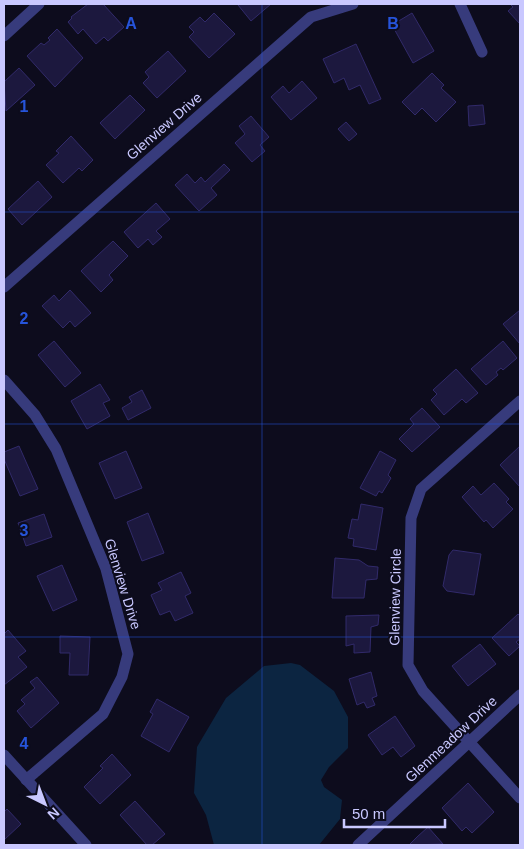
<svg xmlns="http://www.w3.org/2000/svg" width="524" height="849" viewBox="0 0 524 849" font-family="Arial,sans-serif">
	<rect width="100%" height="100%" fill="#0d0c1d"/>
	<!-- water -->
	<polygon fill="#0c2541" points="291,663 300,665 334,691 348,717 348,748 329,767 321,780 324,787 342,800 340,819 319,845 214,845 206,815 194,793 197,747 226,698 264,666"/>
	<!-- building -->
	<g fill="#1c183e" stroke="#312a6a">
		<polygon points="88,4 103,4 124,27 108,41 104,37 96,44 83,29 78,34 68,22 72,18 71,17"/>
		<polygon points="240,4 271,4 251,21 238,5"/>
		<polygon points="510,4 520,4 520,24 508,11 513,7"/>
		<polygon points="214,13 235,34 209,58 189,37 194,32 189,27 200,17 205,22"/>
		<polygon points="412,13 434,51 413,63 392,25"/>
		<polygon points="57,29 83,58 55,87 27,56 41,43 44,45 50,40 48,38"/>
		<polygon points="356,44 381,99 369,104 360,85 349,90 344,78 334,83 323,59"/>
		<polygon points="168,51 186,71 157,98 143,83 149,77 145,72"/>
		<polygon points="19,68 35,85 6,111 4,82"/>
		<polygon points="432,73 444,85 441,88 456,102 436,122 422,108 415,115 402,102"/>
		<polygon points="302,81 317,98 291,120 271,97 283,86 289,93"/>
		<polygon points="130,95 145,110 115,139 100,123"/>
		<polygon points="483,105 485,124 469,126 468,106"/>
		<polygon points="251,116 269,137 260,145 265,151 252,162 235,143 245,134 239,126"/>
		<polygon points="346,122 357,134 349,141 338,129"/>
		<polygon points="71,136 93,160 82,171 79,168 63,183 46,165 59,153 56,151"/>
		<polygon points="224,164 230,170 211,188 217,195 199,211 175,185 187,174 195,183 201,177 205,182"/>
		<polygon points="38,181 52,197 22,225 8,209"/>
		<polygon points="156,203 170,219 156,231 162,237 153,245 148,239 138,248 124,232"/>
		<polygon points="113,241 128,256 109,275 113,280 101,292 81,271"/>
		<polygon points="70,290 91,313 75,327 70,321 63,328 42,306 54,295 59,301"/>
		<polygon points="520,310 520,344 503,324"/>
		<polygon points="54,341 81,373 65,387 38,355"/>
		<polygon points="503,341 517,358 503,370 501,368 496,372 498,375 486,385 471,369"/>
		<polygon points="456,369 478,393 466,403 462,399 444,415 431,400 437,394 433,390"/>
		<polygon points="100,384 110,400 103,403 110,416 87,429 71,401"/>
		<polygon points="142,390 151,408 128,420 122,408 132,402 129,397"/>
		<polygon points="422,408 440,427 412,452 399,439 414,424 410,419"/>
		<polygon points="19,446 38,489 20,496 4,459 4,452"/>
		<polygon points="520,446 520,487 500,465"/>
		<polygon points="126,451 142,488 115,499 99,463"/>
		<polygon points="380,451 396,460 388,475 391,478 382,493 379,491 376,496 360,488"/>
		<polygon points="494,483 509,499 506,502 513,509 493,528 486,520 484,522 462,497 473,486 481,495"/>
		<polygon points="361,504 383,508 376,550 353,546 354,539 348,538 352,519 358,520"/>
		<polygon points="148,513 164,553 142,561 127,522"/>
		<polygon points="44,514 52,537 26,546 18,523"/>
		<polygon points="453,550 481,554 474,595 447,591 443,586 449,555"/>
		<polygon points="335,558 359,560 368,566 378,567 377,579 366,580 364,598 332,598"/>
		<polygon points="62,565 77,600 53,611 37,576"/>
		<polygon points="181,572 191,593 185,596 193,613 175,621 170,611 160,615 151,595 162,590 158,583"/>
		<polygon points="518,614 520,616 520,639 516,642 520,646 509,656 492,638"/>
		<polygon points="379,615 378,625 371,627 370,652 354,653 354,644 346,646 346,616"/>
		<polygon points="8,630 26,651 18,657 27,667 4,685 4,634"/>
		<polygon points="60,636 90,637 88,675 69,675 70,653 60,653"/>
		<polygon points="480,644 496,664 468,686 452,666"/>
		<polygon points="371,672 377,696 372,698 375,705 367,708 364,702 357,705 349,679"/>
		<polygon points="37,677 59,703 31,728 17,711 25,704 21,700 35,688 30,682"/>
		<polygon points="157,699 189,717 169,752 141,736 153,714 150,712"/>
		<polygon points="395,716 415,746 401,757 393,747 382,755 368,735"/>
		<polygon points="112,754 131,775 100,804 84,787 103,768 100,766"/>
		<polygon points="468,783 494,812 472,833 466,827 462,831 442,808"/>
		<polygon points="135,801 165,834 152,845 147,845 120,815"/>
		<polygon points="7,809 21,824 4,840 4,812"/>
		<polygon points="428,827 443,844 409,845 417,837"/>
	</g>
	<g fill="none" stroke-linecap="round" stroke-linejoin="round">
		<!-- street -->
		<g stroke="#373b7c" stroke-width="11">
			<polyline points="460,4 482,52"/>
			<polyline points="4,36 39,4"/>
			<polyline points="4,287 311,17 353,4"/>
			<polyline points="4,380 35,415 56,449 106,569 128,654 122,677 103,714 26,780"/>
			<polyline points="520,401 421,489 411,518 408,665 423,691 520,798"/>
			<polyline points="4,755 86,845"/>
			<polyline points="358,845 520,695"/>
		</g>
	</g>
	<!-- grid -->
	<path fill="none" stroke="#2654da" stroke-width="1" stroke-opacity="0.55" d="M 262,4 L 262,845M 4,212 L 520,212M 4,424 L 520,424M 4,637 L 520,637"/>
	<g text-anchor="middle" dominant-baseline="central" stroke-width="4" stroke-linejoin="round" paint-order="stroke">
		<!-- street labels -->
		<g font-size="14" fill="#c9c8ff" stroke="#0d0c1d">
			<text transform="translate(164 126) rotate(-41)">Glenview Drive</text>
			<text transform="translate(123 584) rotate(73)">Glenview Drive</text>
			<text transform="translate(395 597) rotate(-89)">Glenview Circle</text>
			<text transform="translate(451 739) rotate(-43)">Glenmeadow Drive</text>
		</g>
	</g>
	<g font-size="16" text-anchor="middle" font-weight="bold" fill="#2654da" stroke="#0d0c1d" stroke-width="4" stroke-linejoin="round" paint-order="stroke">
		<text x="131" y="29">A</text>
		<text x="393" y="29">B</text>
		<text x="24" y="112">1</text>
		<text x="24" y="324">2</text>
		<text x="24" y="536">3</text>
		<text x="24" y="749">4</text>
	</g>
	<!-- border -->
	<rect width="524" height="849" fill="none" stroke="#c9c8ff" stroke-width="10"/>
	<!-- north arrow -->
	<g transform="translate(45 804) rotate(138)" stroke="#0d0c1d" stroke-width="4" paint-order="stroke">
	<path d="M0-4L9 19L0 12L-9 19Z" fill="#c9c8ff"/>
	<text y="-8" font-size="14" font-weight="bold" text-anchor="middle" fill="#c9c8ff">N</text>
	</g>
	<!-- scale -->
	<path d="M344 819v8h101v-8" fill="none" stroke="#c9c8ff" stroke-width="2.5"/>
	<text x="352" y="819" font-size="15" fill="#c9c8ff" stroke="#0d0c1d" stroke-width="4" paint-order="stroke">50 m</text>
</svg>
